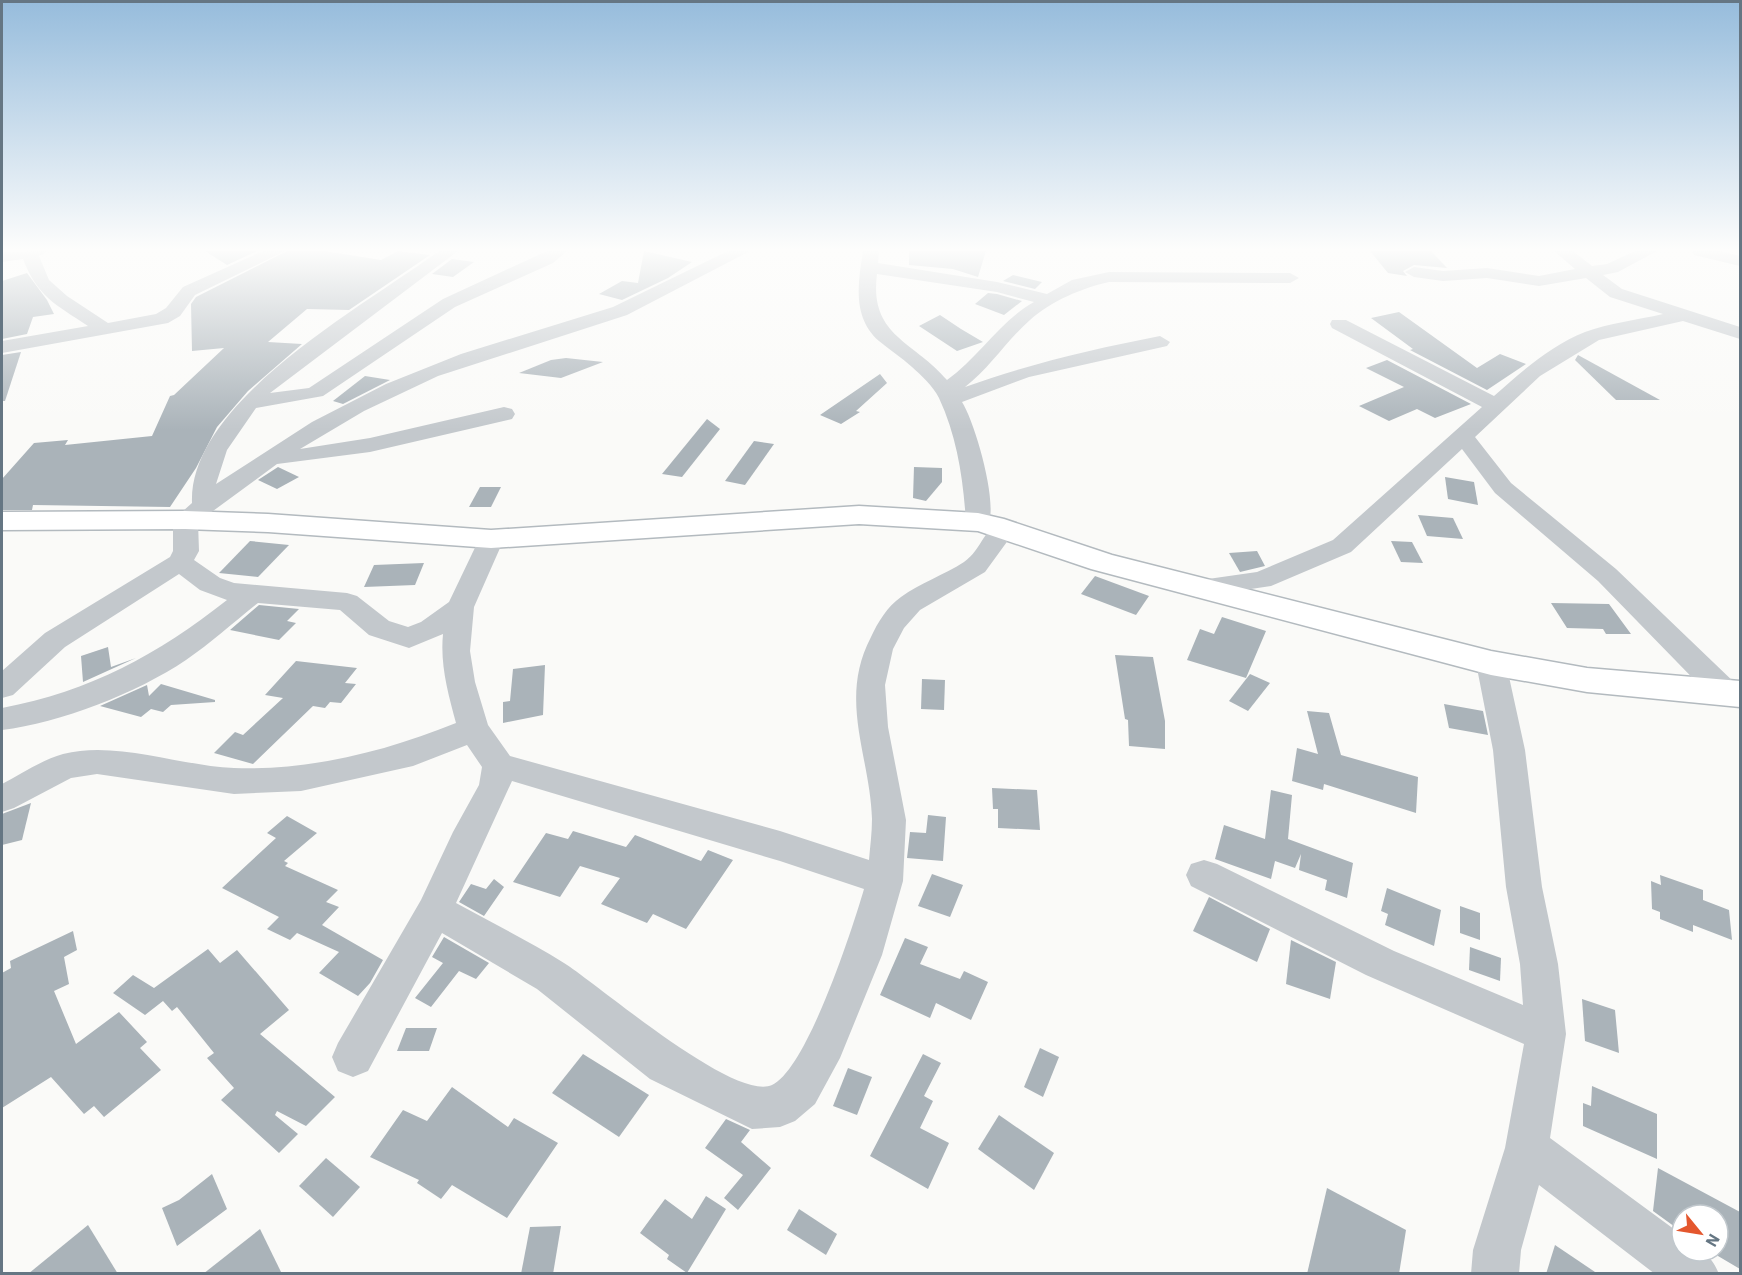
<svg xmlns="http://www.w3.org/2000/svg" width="1742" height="1275" viewBox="0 0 1742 1275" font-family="'IBM Plex Sans',sans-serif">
	<rect width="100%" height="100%" fill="#fafaf8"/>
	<!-- building -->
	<g fill="#aab3b9">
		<polygon points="205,251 257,251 227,265"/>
		<polygon points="287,251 325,251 381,260 398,251 430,255 349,310 307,309 268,342 302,344 248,391 217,427 196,468 170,507 33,505 32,510 2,510 2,479 34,443 68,440 65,445 152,436 170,396 174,395 224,348 192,351 191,304 196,297"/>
		<polygon points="644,251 692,262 668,278 622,300 599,294 622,281 638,283"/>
		<polygon points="909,251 986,251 978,277 953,269 909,265"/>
		<polygon points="1370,251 1431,251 1447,268 1414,265 1403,271 1407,276 1388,273"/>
		<polygon points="452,259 474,262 453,277 432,274"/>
		<polygon points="27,273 47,300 54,314 33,317 27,334 2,339 2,281"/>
		<polygon points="1013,275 1042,282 1035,289 1003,281"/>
		<polygon points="988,293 997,294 1022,301 1004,315 975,304"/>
		<polygon points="1399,312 1477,368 1500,354 1526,364 1487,390 1410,350 1413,349 1371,318"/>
		<polygon points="940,315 961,329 983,342 957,351 919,326"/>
		<polygon points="21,352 5,401 2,401 2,355"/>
		<polygon points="1578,355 1660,400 1616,400 1575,360"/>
		<polygon points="566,358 603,362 561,378 519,373 551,360"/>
		<polygon points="1387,360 1471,404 1435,418 1417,409 1389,421 1359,406 1404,387 1366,368"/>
		<polygon points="880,374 887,383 856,411 860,412 841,424 820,415"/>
		<polygon points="365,376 390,380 343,404 333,401"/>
		<polygon points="707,419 720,429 682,477 662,474"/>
		<polygon points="754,441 774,444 745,485 725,481"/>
		<polygon points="278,467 299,477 277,489 258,480"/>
		<polygon points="914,467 942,468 942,482 926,501 913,498"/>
		<polygon points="1445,477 1474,482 1478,505 1448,499"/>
		<polygon points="480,487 501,487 491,507 469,507"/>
		<polygon points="1418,515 1453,518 1463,539 1427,536"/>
		<polygon points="250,541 289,545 258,577 219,573"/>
		<polygon points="1391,541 1412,542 1423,563 1401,562"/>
		<polygon points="1257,551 1265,566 1240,572 1229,553"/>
		<polygon points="424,563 415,585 364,587 374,565"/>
		<polygon points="1095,576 1149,596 1136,615 1081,594"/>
		<polygon points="1551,603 1609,604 1631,634 1606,634 1603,629 1567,628"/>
		<polygon points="259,605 299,609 287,621 296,623 279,640 230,630"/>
		<polygon points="1222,617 1266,631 1246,678 1187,660 1200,629 1214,634"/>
		<polygon points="108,647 111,667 136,658 83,682 81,656"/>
		<polygon points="1115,655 1153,657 1165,721 1165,749 1129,746 1128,720 1125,719"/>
		<polygon points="296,661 357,668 345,683 356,684 341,703 330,702 325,708 313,706 253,764 214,753 235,732 243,735 283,698 265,695"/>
		<polygon points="545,665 543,715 503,723 503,702 510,701 513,669"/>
		<polygon points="1250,674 1270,683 1248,711 1229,701"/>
		<polygon points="922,679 945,680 944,710 921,709"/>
		<polygon points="161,684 215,700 215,702 171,705 163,712 151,709 141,717 100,706 147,685 149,696"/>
		<polygon points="1444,704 1483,711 1488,735 1449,728"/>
		<polygon points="1307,711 1329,713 1341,755 1418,777 1416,813 1324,784 1323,790 1292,781 1297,748 1318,754"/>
		<polygon points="992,788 1037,790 1040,830 998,828 998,809 993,809"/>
		<polygon points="1271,790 1292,795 1288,839 1353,863 1347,898 1325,890 1327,880 1299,870 1301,854 1295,868 1275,861 1271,879 1215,859 1224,825 1265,839"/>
		<polygon points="31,803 22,840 2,845 2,814"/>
		<polygon points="928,815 946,817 943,861 907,858 910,832 926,833"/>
		<polygon points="287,816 317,833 284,861 288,863 285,866 338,890 326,902 339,907 322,925 383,960 370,983 358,996 319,973 339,952 297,933 290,940 267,929 279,917 222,888 276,838 267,833"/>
		<polygon points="573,831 626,847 635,835 701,861 708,850 733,860 686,929 653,914 647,923 601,904 620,878 580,866 560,897 513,882 546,833 568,839"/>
		<polygon points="932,874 963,885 950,917 918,906"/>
		<polygon points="1660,875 1703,890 1703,900 1729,910 1732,940 1693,925 1693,932 1660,919 1660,912 1652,909 1651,881 1661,885"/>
		<polygon points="494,879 504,887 484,916 459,902 471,884 486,889"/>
		<polygon points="1387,888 1441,910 1434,946 1385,925 1388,914 1381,911"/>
		<polygon points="1209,897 1270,929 1257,962 1193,931"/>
		<polygon points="1460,906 1480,913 1480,940 1460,933"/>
		<polygon points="73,931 77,950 64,957 69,984 54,991 76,1044 119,1012 147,1042 140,1048 161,1070 104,1117 94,1106 84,1114 51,1077 2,1108 2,973 11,968 10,961"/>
		<polygon points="444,937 489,963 476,979 459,971 431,1007 415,998 443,963 432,957"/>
		<polygon points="905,938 928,947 920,964 960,979 964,971 988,982 971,1020 936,1003 930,1018 880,995"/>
		<polygon points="1291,940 1336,962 1330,999 1286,984"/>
		<polygon points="1470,947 1501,958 1500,981 1469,970"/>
		<polygon points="208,949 220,963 237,950 289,1010 260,1034 335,1097 306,1126 277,1111 275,1115 298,1134 279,1153 221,1100 234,1088 207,1058 214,1053 177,1007 172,1011 163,1001 145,1015 113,993 133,975 154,988"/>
		<polygon points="1582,999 1615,1010 1619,1053 1585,1041"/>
		<polygon points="406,1028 437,1028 429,1051 397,1051"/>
		<polygon points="1040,1048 1059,1057 1043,1097 1024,1087"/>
		<polygon points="583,1054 649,1095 619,1137 552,1093"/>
		<polygon points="923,1054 941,1063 924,1096 933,1101 920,1128 949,1143 928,1189 870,1156"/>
		<polygon points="848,1068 872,1077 857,1115 833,1106"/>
		<polygon points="1592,1086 1657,1114 1657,1159 1583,1126 1583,1103 1591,1106"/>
		<polygon points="452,1087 508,1127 514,1118 558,1143 507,1218 452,1185 441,1199 417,1183 419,1180 370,1157 403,1110 427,1121"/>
		<polygon points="999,1115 1054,1153 1034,1190 978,1149"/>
		<polygon points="726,1119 750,1130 741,1142 771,1168 738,1210 724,1198 743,1175 705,1148"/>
		<polygon points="326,1158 360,1187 333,1217 299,1186"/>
		<polygon points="1658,1168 1740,1212 1740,1269 1718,1256 1718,1215 1682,1215 1682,1232 1653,1211"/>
		<polygon points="212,1174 227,1209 177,1246 162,1208 179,1200"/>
		<polygon points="1327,1188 1406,1230 1399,1274 1307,1274"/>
		<polygon points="706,1196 726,1209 687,1273 667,1259 669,1255 640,1233 665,1199 692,1219"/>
		<polygon points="799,1209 837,1234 826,1255 787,1230"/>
		<polygon points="88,1225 118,1274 28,1274"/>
		<polygon points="561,1226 553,1274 521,1274 530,1227"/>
		<polygon points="260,1229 282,1274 203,1274"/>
		<polygon points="1555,1245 1598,1274 1546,1274"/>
	</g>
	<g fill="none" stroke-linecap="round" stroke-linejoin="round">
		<!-- secondary casing -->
		<g stroke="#b3babf" stroke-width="3">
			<polygon id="secondary" points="859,506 978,513 1004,519 1112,555 1491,651 1587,668 1740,681 1740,707 1587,692 1491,675 1091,569 978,531 859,524 491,548 268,532 185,529 2,530 2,512 185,511 268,514 491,530"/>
		</g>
		<!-- street -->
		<g fill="#c3c8cc" fill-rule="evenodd">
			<path d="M 48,251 L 39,256 L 49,280 L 67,296 L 108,323 L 156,314 L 166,308 L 183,287 L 263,251 L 285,251 L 195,295 L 180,316 L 168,323 L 2,353 L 2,341 L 88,326 C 55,304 38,297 23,259 L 2,262 L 2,252 Z"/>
			<path d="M 439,251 L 458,251 L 270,393 L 309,388 L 443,299 L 547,251 L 567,251 L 553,263 L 455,307 L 323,396 L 256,408 L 227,450 L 216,484 L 312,422 L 386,384 L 461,354 L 613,307 L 728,251 L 750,251 L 627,315 L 438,376 L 364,411 L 300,449 L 370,438 L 504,407 L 512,409 L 515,414 L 512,419 L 370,452 L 277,464 L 198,522 L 199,551 L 194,560 L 220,578 L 234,583 L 347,593 L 357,596 L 389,621 L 408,627 L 421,622 L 449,602 L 482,533 L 491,531 L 500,533 L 504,539 L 474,607 L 470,651 L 475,682 L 488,725 L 510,756 L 780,831 L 869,860 C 870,847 872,833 872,819 C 870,755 838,700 871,637 C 878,622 887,607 901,597 C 920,583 944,575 964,562 C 984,549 986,516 1013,523 L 1017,528 L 985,572 L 920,610 L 904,628 L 893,649 L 885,685 L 888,727 L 906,820 L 903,881 L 882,955 L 840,1058 L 815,1104 L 795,1121 L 780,1127 L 752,1129 L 650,1079 L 537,989 L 442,933 L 368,1071 L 353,1077 L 338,1071 L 332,1057 L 338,1043 L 421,900 L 453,832 L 479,785 L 482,767 L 467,745 L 413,766 L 301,791 L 234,794 L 97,774 L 71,778 L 14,808 L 2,812 L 2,784 C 21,774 42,760 63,754 C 116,740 180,766 234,768 C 309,771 387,751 456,723 C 448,693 440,665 443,634 L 409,648 L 369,635 L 340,610 L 258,603 C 234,622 211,643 186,660 C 137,693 60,723 2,730 L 2,708 C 91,691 157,655 227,600 L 200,590 L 179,574 L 65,647 L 13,695 L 2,698 L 2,671 L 45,633 L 170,557 L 173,551 L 173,520 L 192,503 C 188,401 366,305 439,251 ZM 512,781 L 780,861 L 864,889 C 853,927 807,1069 772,1085 C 734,1102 599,985 564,963 C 529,941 492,923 456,903 Z"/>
			<path d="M 863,251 L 879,251 L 878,263 L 997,282 L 1047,294 L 1072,280 L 1109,272 L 1290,273 L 1299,278 L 1290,283 L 1109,282 C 1082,288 1051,301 1030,320 C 1006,341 990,368 965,387 C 1029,364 1093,349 1160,336 L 1170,342 L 1167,346 L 1029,377 L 962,402 C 975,422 1000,508 987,527 L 978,529 L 969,527 L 966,522 C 963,477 957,437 939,398 C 933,386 921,375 912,367 C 901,357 890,350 879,341 C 852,317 858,283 863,251 ZM 877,274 L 997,292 L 1034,302 C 1000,321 979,357 947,380 C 913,340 869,336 877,274 Z"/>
			<path d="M 1554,251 L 1573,251 L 1592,266 L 1607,264 L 1635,251 L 1657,251 L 1618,272 L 1603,275 L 1622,289 L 1740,327 L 1740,339 L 1683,321 L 1599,340 L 1540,376 L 1475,437 L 1511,483 L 1616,569 L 1738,686 L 1740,691 L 1738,702 L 1727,705 L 1716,702 L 1598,581 L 1495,493 L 1462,449 L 1351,552 L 1271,586 L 1197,597 L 1187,594 L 1184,588 L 1187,582 L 1257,572 L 1333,540 L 1482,407 L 1332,328 L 1330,324 L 1332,320 L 1346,320 L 1494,396 C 1521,372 1550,346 1585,332 C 1609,323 1637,320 1663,314 L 1610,297 L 1586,278 L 1539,286 L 1487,278 L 1443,281 L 1414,277 L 1405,272 L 1414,267 L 1443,271 L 1487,268 L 1539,276 L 1575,269 Z"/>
			<polygon points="1692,251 1721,251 1740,256 1740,266 1694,255"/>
			<path d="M 1491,653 L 1501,656 L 1506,663 L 1525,750 L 1542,887 L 1558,964 L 1566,1034 L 1550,1138 L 1682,1235 L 1682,1251 C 1704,1251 1710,1253 1719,1274 L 1655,1274 L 1539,1185 L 1521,1250 L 1519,1274 L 1471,1274 L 1473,1250 L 1505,1148 L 1524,1044 L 1366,975 L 1191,886 L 1186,875 L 1191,864 L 1204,860 L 1217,864 L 1394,951 L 1523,1005 L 1520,964 L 1506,887 L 1493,750 L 1476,663 L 1481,656 Z"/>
		</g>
		<!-- secondary -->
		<use href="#secondary" fill="#fff" fill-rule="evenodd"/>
	</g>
	<!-- sky -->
	<linearGradient id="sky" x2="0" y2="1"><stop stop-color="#96bcdc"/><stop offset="0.58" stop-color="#fdfdfc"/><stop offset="1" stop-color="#fdfdfc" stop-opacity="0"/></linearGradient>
	<rect width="1742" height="430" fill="url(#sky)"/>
	<!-- border -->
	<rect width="1742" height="1275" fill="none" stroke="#657683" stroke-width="6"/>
	<!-- north arrow -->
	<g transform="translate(1700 1233) rotate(120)"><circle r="28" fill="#ffffff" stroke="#c1c8cd" stroke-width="1.5"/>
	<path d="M0-4.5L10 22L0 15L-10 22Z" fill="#e4572e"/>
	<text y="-9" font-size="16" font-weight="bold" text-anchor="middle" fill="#657683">N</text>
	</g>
</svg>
